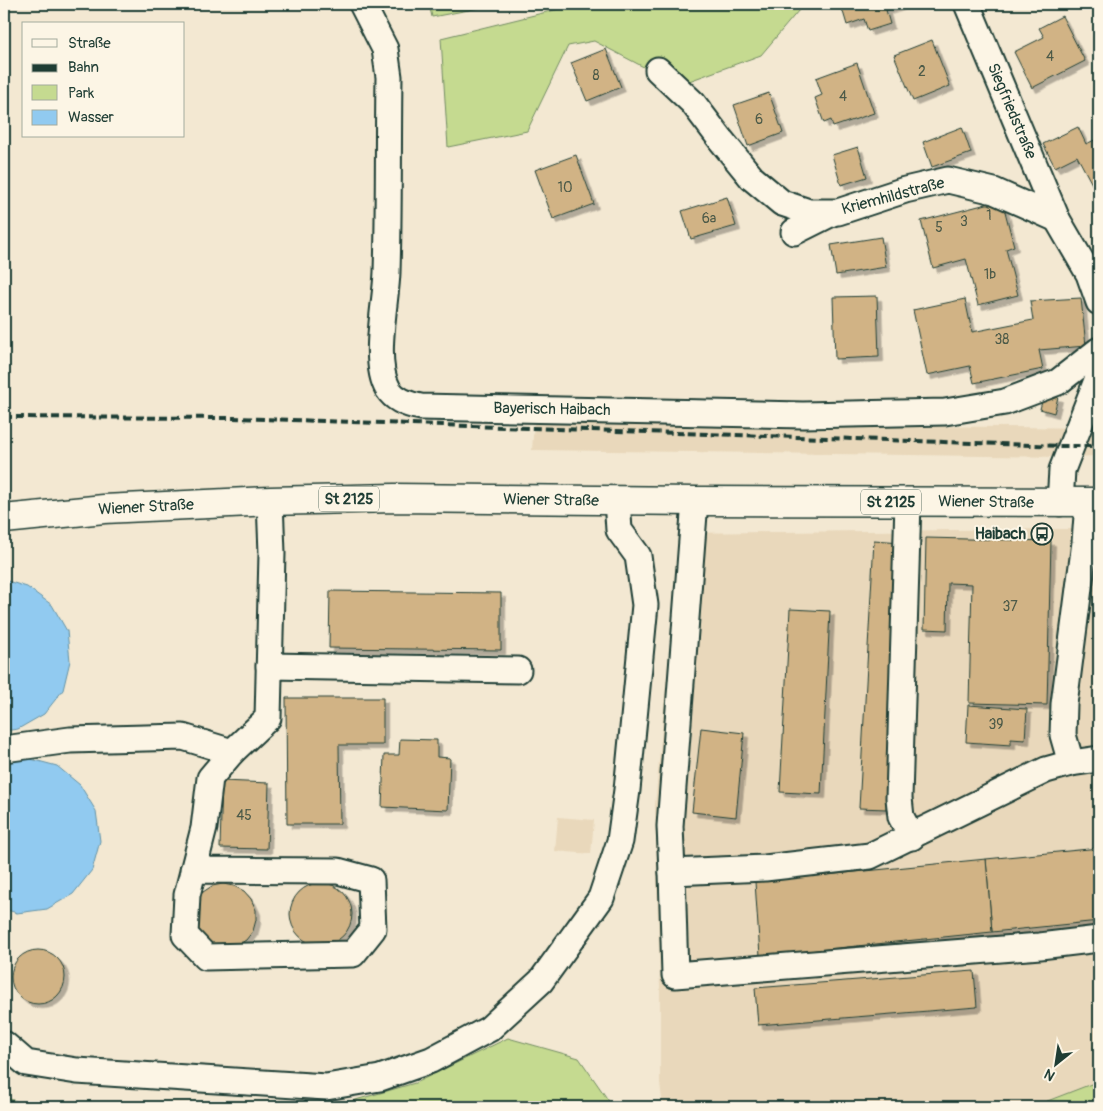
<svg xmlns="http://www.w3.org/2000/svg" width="1103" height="1111" viewBox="0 0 1103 1111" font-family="Pangolin,sans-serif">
	<defs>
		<filter id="shadow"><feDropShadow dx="4.5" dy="4.5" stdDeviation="0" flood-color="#0004"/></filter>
	</defs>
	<rect width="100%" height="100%" fill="#f3e8d2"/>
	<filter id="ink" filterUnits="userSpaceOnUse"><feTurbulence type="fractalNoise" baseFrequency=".02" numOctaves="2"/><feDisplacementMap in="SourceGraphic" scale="10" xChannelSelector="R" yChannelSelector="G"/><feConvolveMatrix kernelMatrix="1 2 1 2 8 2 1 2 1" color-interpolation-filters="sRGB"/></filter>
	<g filter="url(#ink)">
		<!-- built -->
		<g fill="#e9d8bb">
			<polygon points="535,409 646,423 1099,428 1099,456 1067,457 532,450"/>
			<polygon points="1051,529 1099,529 1099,1081 1032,1107 663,1107 660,1083 660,988 655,805 680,533"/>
			<polygon points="558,817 594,820 591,854 555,851"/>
		</g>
		<!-- green -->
		<g fill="#c5da90" stroke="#728c62">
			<polygon points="429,4 500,4 432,17"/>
			<polygon points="571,4 804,4 761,55 678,85 594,41 568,46 527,131 448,147 441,38 571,6"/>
			<polygon points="508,1038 579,1058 613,1107 331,1107 415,1083"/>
			<polygon points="1099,1081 1099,1107 1032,1107"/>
			<polygon points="4,1097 33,1107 4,1107"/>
		</g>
		<!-- water -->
		<g fill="#91caf0" stroke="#6392a5">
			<polygon points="4,580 27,587 52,605 67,631 70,661 63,690 44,714 18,729 4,731"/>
			<polygon points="27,758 57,766 80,785 96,811 100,841 92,870 73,894 47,909 17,913 4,909 4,762"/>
		</g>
		<!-- building -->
		<g fill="#d1b385" stroke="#1f3d34" filter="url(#shadow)">
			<polygon points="844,4 905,4 886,10 890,24 868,31 864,19 847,25 841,5"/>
			<polygon points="1062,16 1085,61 1032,88 1014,52 1044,37 1039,28"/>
			<polygon points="932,40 950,86 913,101 894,55"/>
			<polygon points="606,49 621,87 587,101 571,63"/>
			<polygon points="857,63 874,113 833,127 831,120 824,123 815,98 822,95 816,78"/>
			<polygon points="769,93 783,133 748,146 734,105"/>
			<polygon points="962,127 971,153 932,167 923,142"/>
			<polygon points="1078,127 1086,144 1099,138 1099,183 1093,186 1077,156 1055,167 1043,144"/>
			<polygon points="858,147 867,177 841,185 832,155"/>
			<polygon points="576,155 594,204 553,219 535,170"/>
			<polygon points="727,197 736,226 691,239 682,211"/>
			<polygon points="1002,200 1014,246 1006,249 1018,295 978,305 966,259 933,268 921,221"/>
			<polygon points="881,237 886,267 836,275 831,245"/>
			<polygon points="877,296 879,357 835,359 833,297"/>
			<polygon points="1081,298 1086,346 1039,350 1043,369 974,383 970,366 927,375 913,310 965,299 972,332 1033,320 1030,301"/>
			<polygon points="1044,394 1058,397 1054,413 1040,409"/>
			<polygon points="926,538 1051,541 1047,705 969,703 972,584 948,583 947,630 924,629"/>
			<polygon points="874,540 901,542 886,809 859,808"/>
			<polygon points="330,591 501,593 501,650 329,648"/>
			<polygon points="790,609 830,611 821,794 780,792"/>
			<polygon points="286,698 383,698 383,745 339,745 340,824 287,824"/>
			<polygon points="968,705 1027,709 1025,740 1011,739 1011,745 966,742"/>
			<polygon points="701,728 744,733 736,817 692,812"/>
			<polygon points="400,739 437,740 437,757 450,758 448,810 382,807 384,755 399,755"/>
			<polygon points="222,781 269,783 267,849 220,848"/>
			<polygon points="1099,848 1099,921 992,932 986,859"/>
			<polygon points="986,859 992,932 760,956 755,882"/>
			<circle cx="321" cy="914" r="31"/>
			<polygon points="223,884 234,886 244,891 251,899 256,910 256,920 253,931 246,940 236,946 214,946 205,941 197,933 196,901 203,892 212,886"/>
			<circle cx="38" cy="977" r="27"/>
			<polygon points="974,971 977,1007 758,1025 755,988"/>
		</g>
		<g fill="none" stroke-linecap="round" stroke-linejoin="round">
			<!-- minor casing -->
			<g stroke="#1f3d34" stroke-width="29">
				<g id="minor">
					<path d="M 362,4 L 385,49 L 389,77 C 388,142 389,207 387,272 C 386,304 372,362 388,389 C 395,400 409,405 421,407 L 803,415 L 945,412 L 1005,402 L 1058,382 L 1099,350"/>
					<polyline points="967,4 1057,219 1089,274 1099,302"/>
					<polyline points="658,70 693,103 721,140 752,178 782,203 809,212 838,212 905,190 948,180 994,191 1057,219"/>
					<polyline points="794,232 832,213"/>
					<polyline points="695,501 670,826 672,872 765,868 870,856 1046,770 1071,763 1099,759"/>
					<polyline points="908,502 899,798 901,817 912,837"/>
					<polyline points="1060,503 1062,470 1099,375"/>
					<polyline points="269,666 518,670"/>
					<polyline points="4,749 70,740 183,737 232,752"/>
					<polyline points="1071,763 1063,735 1064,704 1085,542 1088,503"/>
					<polyline points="193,870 338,871 371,880 373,929 353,954 206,957 185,935 187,895 204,828 210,778 232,752 268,718 272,553 270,501"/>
					<polyline points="672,872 675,975 1040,946 1099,939"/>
					<polyline points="4,1044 26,1063 77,1071 326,1087 380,1078 431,1060 489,1029 541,981 601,898 620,841 627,790 645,605 638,556 619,530 617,500"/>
				</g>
			</g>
			<!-- major casing -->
			<g stroke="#1f3d34" stroke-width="31">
				<polyline id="major" points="4,519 104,509 270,501 394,498 695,501 1099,502"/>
			</g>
			<!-- minor -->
			<use href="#minor" stroke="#fcf5e5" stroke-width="25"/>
			<!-- major -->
			<use href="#major" stroke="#fcf5e5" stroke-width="28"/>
			<!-- rail -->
			<polyline stroke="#1f3d34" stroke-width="4" stroke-dasharray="8 4" stroke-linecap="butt" points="4,417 234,418 1062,446 1099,446"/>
		</g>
	</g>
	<!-- icons -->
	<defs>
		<g id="bus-ring" transform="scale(1.125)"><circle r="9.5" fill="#fcf5e5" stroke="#1f3d34" stroke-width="1.5"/><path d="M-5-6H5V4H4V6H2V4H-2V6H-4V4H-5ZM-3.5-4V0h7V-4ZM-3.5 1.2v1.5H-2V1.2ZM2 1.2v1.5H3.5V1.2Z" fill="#1f3d34"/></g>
	</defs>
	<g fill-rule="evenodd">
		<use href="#bus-ring" x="1042" y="534"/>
	</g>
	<g text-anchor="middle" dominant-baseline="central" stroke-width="4" stroke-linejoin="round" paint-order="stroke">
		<!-- number labels -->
		<g font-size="14" fill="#4c5a48">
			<text x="1050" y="56">4</text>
			<text x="922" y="71">2</text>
			<text x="596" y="75">8</text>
			<text x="843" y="96">4</text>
			<text x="759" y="119">6</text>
			<text x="565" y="187">10</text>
			<text x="989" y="215">1</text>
			<text x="709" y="218">6a</text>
			<text x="964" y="221">3</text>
			<text x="939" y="227">5</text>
			<text x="990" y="274">1b</text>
			<text x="1002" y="339">38</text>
			<text x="1010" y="606">37</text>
			<text x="996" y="724">39</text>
			<text x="244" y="815">45</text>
		</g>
		<!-- shield labels -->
		<g fill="#fcf5e5" stroke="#617469" stroke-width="1">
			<rect x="319" y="486.5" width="60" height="25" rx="4"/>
			<rect x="861" y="489.5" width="60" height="25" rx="4"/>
		</g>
		<g font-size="15" font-weight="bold" fill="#1f3d34">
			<text x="349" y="499">St 2125</text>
			<text x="891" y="502">St 2125</text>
		</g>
		<!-- street labels -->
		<g font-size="16" fill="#1f3d34" stroke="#fcf5e5">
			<text transform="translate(1012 111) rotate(67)">Siegfriedstraße</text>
			<text transform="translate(893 196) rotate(-15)">Kriemhildstraße</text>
			<text transform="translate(552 409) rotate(1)">Bayerisch Haibach</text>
			<text transform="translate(551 500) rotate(1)">Wiener Straße</text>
			<text transform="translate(986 502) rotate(1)">Wiener Straße</text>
			<text transform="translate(146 507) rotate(-3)">Wiener Straße</text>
		</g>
		<!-- poi labels -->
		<g font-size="16" font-weight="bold" fill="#1f3d34" stroke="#fcf5e5" text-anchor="end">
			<text x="1026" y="534">Haibach</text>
		</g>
	</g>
	<!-- margin -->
	<rect width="1103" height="1111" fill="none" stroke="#fcf5e5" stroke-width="20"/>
	<rect x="10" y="10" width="1083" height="1091" fill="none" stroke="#1f3d34" stroke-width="2" filter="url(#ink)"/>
	<!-- legend -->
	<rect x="22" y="22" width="162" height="115" fill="#fcf5e5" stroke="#a4ab9e"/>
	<rect x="32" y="39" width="25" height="8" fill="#fcf5e5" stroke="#a4ab9e"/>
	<text x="68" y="48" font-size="15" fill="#1f3d34">Straße</text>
	<rect x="32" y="64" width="25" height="8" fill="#1f3d34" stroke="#a4ab9e"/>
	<text x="68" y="72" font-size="15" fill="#1f3d34">Bahn</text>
	<rect x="32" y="85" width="25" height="15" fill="#c5da90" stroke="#a4ab9e"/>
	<text x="68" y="98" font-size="15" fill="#1f3d34">Park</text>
	<rect x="32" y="110" width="25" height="15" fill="#91caf0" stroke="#a4ab9e"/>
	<text x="68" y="122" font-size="15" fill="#1f3d34">Wasser</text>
	<!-- north arrow -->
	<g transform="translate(1056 1064) rotate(210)" stroke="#fcf5e5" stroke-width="4" paint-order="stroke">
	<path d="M0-4L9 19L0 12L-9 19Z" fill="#1f3d34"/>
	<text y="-8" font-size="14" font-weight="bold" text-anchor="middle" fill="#1f3d34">N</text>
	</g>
</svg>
